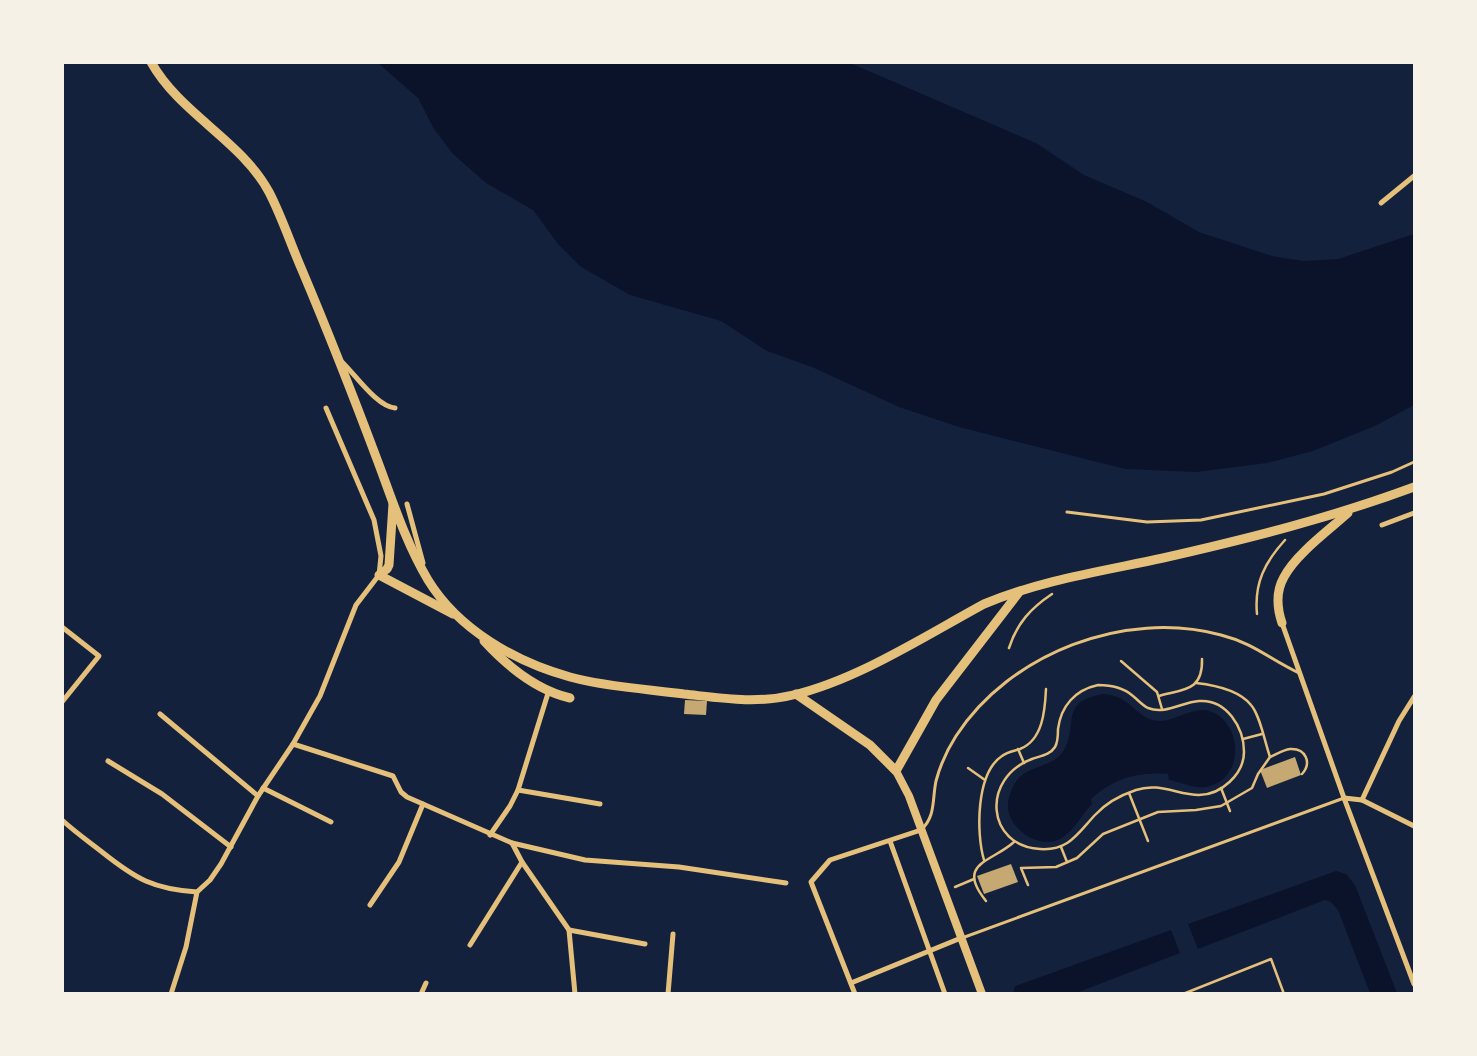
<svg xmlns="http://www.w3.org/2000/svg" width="1477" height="1056" viewBox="0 0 1477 1056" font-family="Arial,sans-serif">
	<rect width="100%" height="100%" fill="#14213d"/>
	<!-- water -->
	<g fill="#0b132b">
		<polygon points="378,63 850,63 1036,143 1084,175 1147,202 1199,232 1272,256 1304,261 1338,259 1414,234 1414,405 1375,426 1313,451 1267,463 1196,472 1125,469 959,427 899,407 812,367 767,351 721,321 630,295 581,267 558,244 533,210 486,183 453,154 434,129 418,98"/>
		<path d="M 1103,694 C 1132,695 1136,720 1159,721 C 1179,721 1198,701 1218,715 C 1244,733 1241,781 1206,787 C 1193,789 1181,782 1169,780 L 1168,774 C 1138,771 1112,779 1091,799 L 1092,804 C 1081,815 1071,837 1055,841 C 1035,847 1006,826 1008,804 C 1008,797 1012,789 1015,783 C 1026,764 1053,769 1064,750 C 1079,725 1058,702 1103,694 Z"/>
		<polygon points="1336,871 1346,874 1355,885 1397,993 1370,993 1338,910 1331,902 1325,900 1198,949 1188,924"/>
		<polygon points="1171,930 1180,953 1076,993 1013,993 1015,986"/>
	</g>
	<!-- building -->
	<g fill="#c6a872">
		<polygon points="685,700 707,701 706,715 684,714"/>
		<polygon points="1295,757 1301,775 1267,788 1260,770"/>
		<polygon points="1011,864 1018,882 984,894 977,876"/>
	</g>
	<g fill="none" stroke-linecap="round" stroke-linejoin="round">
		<!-- path -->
		<g stroke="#e5c07b" stroke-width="2.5">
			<path d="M 1257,614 C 1254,583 1265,562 1285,540"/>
			<path d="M 1009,648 C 1017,623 1031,608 1052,594"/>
			<polyline points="1121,661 1157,692 1162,709"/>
			<path d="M 1196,683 C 1214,685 1239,690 1251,705 C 1260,715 1265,743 1270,757 C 1277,754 1283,750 1290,749 C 1306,748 1312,763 1302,774"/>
			<path d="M 1098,685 C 1110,685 1124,688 1133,696 C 1138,700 1142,705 1148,708 C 1165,715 1182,702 1199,701 C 1227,699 1244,728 1244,752 C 1244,774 1221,795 1199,795 C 1178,795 1159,782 1136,790 C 1121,795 1105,804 1095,815 C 1078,833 1069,851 1040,849 C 986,846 981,778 1032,759 C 1040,756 1050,755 1055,747 C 1058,742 1058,734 1058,729 C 1061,706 1075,690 1098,685 Z"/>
			<path d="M 1159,696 C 1184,689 1203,691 1202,659"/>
			<polyline points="1243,739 1262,734"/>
			<polyline points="1018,749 1024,763"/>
			<polyline points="968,768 985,780"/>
			<polyline points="1221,788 1230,811"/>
			<polyline points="1129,793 1148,841"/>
			<polyline points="1061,847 1067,862"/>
			<path d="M 984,860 C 976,833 976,773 1002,756 C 1007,752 1014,751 1020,749 C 1043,740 1045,710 1046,689"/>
			<polyline points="1028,885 1021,868 1056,867 1077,858 1103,834 1158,812 1196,810 1221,806 1252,788 1258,774 1270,757"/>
			<polyline points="955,887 974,879"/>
			<path d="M 986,901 C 955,863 992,862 1014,842"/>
			<polyline points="1183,994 1271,959 1284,994"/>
		</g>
		<!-- service -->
		<g stroke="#e5c07b" stroke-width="3">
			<polyline points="1067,512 1147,522 1201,520 1324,494 1392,472 1414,462"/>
			<path d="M 921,830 C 936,816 932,800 936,781 C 940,766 947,750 956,736 C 1010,653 1125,609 1221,635 C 1253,643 1271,660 1299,673"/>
			<polyline points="962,938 1344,798"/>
		</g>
		<!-- minor -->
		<g stroke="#e5c07b" stroke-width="5">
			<polyline points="1381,203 1414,176"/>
			<path d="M 341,361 C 355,374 377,407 395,408"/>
			<polyline points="407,504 423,563"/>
			<polyline points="1382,525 1414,513"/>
			<polyline points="1282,623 1344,798 1414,984"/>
			<polyline points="62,627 99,656 62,702"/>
			<polyline points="160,714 258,796"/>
			<polyline points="293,744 393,776 401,792 407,797 512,843 522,862 569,930 575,994"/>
			<polyline points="108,761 162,794 231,847"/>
			<polyline points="263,788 331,822"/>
			<polyline points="518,790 600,804"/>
			<polyline points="1344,798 1362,800 1414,826"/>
			<polyline points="1362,800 1399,721 1414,697"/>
			<path d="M 62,820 C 75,832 88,841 102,852 C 136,879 153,889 197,892"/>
			<polyline points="490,835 510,806 518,790 549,690"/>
			<polyline points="890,841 945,994"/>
			<polyline points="512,843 585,860 679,867 786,883"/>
			<polyline points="370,905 399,862 423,804"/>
			<polyline points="569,930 645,944"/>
			<polyline points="470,945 522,862"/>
			<polyline points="851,983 961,938"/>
			<polyline points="171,994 186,947 197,892 210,880 221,864 258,796 293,744 320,696 356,605 379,575 381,556 374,520 326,408"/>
			<polyline points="421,994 426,983"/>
			<polyline points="668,994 673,934"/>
			<polyline points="855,994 811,882 830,860 921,830"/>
		</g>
		<!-- tertiary -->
		<polyline stroke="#e5c07b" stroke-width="8" points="896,771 909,796 982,994"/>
		<!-- secondary -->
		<g stroke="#e5c07b" stroke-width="9">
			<path d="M 151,62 C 180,114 241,140 269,192 C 282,217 291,245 302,270 C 329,334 354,398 378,462 C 393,502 406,543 428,580 C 458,629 515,662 570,677 C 607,687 647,689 684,694 C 721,698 756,704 793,695 C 857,680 925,636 984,604 C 1041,580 1103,571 1163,558 C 1251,538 1330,518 1414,487"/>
			<polyline points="393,504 389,565 387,569 379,575 453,614"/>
			<path d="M 1282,623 C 1277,608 1276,591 1284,577 C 1296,554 1329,530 1348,513"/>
			<path d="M 484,641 C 507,666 536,690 570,698"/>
			<polyline points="796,694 870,745 896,771 936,700 1020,591"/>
		</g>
	</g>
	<!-- border -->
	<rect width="1477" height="1056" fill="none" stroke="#f6f1e7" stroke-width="128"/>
</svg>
